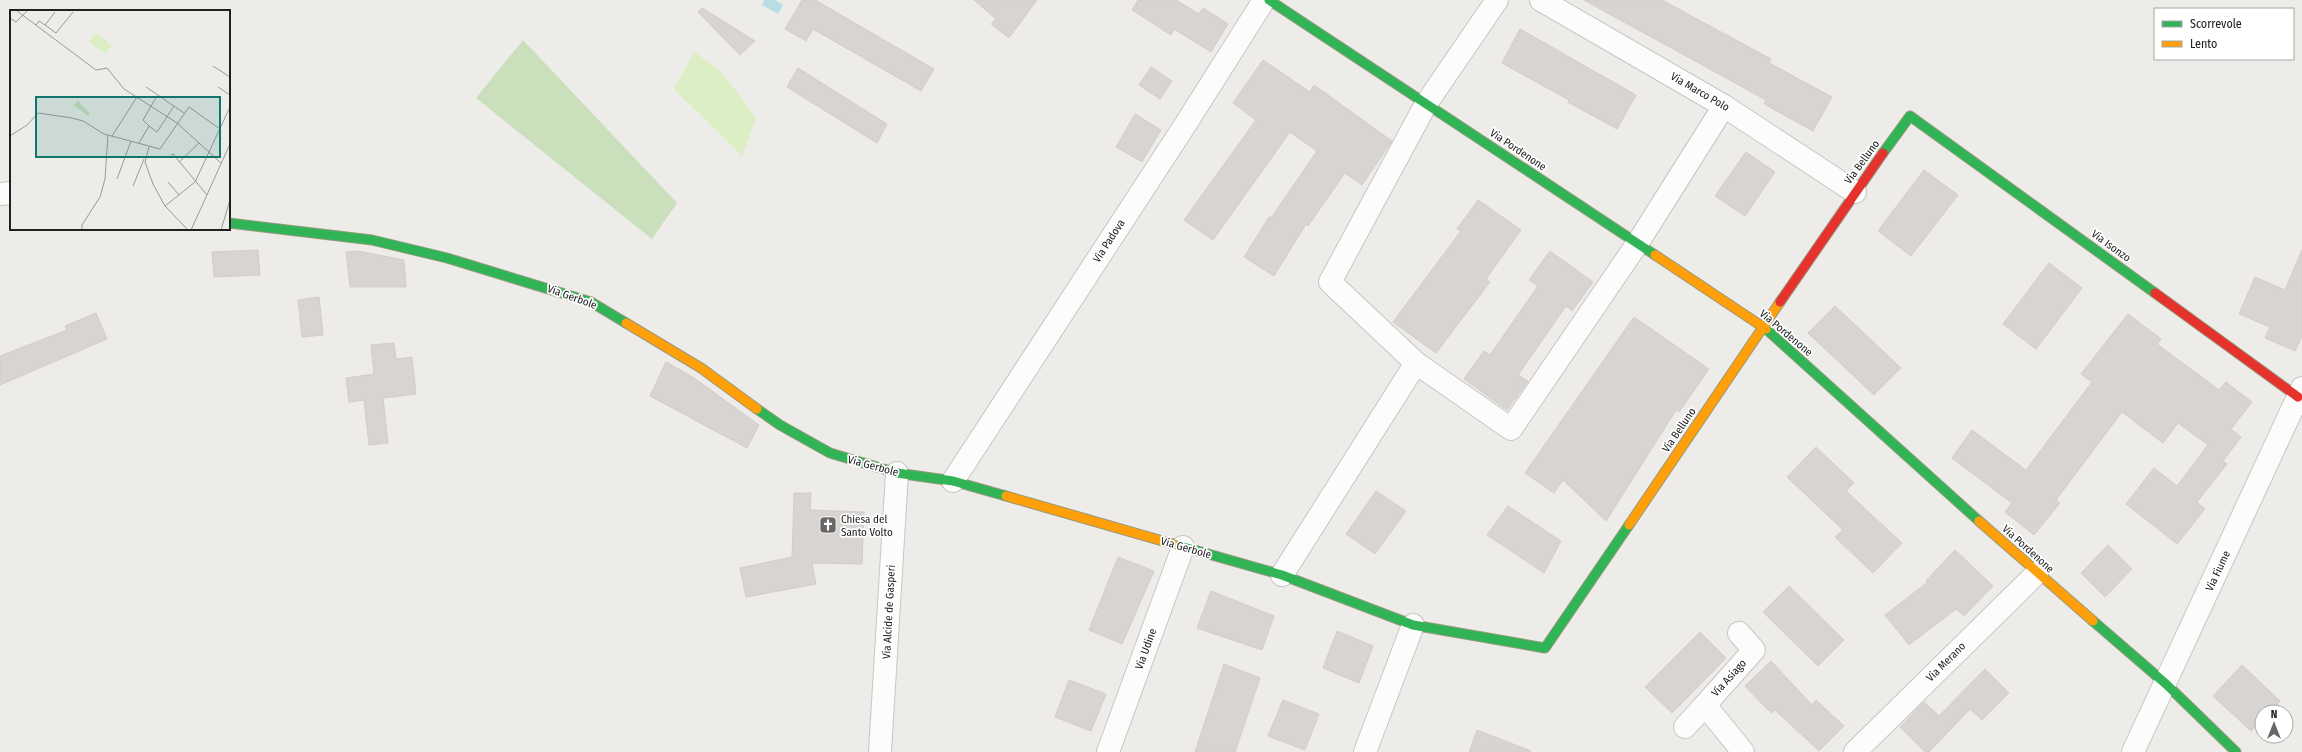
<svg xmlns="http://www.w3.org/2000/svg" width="2302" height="752" viewBox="0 0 2302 752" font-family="'Fira Sans Condensed',sans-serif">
	<rect width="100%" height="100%" fill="#eeece8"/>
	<!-- grass -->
	<polygon fill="#dceec4" points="694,52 721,71 756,118 742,156 674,89"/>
	<!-- forest -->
	<polygon fill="#cadfbb" points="523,40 677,203 652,239 476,98"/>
	<!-- water -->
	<polygon fill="#b9dde4" points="764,0 775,0 783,5 778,14 762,5"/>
	<!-- building -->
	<g fill="#d7d4d1" stroke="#d2cdc9">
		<polygon points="802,0 815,0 934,69 921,91 813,29 806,41 785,29"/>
		<polygon points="974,0 1037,0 1009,38 991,24 996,19"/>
		<polygon points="1138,0 1176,0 1199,14 1203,8 1228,24 1211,52 1174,29 1171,35 1132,10"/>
		<polygon points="1584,0 1662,0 1771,59 1769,63 1832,97 1813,131 1764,104 1766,100"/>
		<polygon points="702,8 755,41 740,55 698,12"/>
		<polygon points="1520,29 1636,95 1617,129 1568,102 1569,100 1502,63"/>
		<polygon points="1263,60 1310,92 1314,85 1392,141 1362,185 1345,173 1308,226 1306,224 1274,276 1244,257 1269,217 1271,218 1317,151 1290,132 1213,240 1184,220 1256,120 1233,103"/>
		<polygon points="1151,67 1172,81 1160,99 1139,85"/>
		<polygon points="798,68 887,124 877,143 787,87"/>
		<polygon points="1135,114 1161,130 1142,162 1116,147"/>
		<polygon points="1746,152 1775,172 1745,216 1715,196"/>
		<polygon points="1924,170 1958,195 1911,256 1878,231"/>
		<polygon points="1478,200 1521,230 1486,279 1490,282 1436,353 1393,322 1461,231 1457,229"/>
		<polygon points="258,250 260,275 214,277 212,252"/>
		<polygon points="2302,250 2302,336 2295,351 2265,338 2270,327 2239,314 2255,277 2285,290"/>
		<polygon points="358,251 404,260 406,287 350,287 346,252"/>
		<polygon points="1550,251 1593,282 1572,311 1566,306 1518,375 1528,381 1507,410 1464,379 1484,351 1490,355 1538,286 1529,280"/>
		<polygon points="2049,263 2082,288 2036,349 2003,324"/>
		<polygon points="319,297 323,335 302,337 298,300"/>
		<polygon points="1835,306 1901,368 1874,395 1808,333"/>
		<polygon points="96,313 107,339 0,385 0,356 67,330 65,326"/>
		<polygon points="2128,314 2161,339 2157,344 2219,390 2226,382 2252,402 2231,429 2241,437 2223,461 2227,464 2197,502 2205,509 2177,544 2126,504 2154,468 2177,486 2208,445 2178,423 2163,443 2122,412 2056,500 2060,503 2034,535 2005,512 2012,503 1952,458 1972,430 2026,470 2092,382 2081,374"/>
		<polygon points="1634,317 1709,369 1679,412 1676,410 1606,521 1563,480 1554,493 1525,473"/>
		<polygon points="394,343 396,359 412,357 416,394 383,398 388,443 369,445 364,400 349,402 346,378 374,374 371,345"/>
		<polygon points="666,362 694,378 759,425 747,448 650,396"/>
		<polygon points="1816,447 1854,483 1846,491 1902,543 1873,573 1835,537 1843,530 1787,477"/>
		<polygon points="1376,491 1406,511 1375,554 1346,534"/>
		<polygon points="794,493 811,493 810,510 864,512 862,564 812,563 816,584 746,597 740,568 792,557"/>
		<polygon points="1508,506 1561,541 1544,573 1487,535"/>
		<polygon points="2108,545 2132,569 2105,597 2081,573"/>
		<polygon points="1955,550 1993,586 1964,616 1956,609 1909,645 1885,615 1928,582 1926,581"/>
		<polygon points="1118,557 1154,571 1122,644 1089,630"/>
		<polygon points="1789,586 1844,640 1818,666 1763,612"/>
		<polygon points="1211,591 1274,616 1262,650 1197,628"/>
		<polygon points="1337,631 1373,646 1359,683 1323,668"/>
		<polygon points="1700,632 1726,658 1672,713 1645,687"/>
		<polygon points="1771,661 1812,705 1816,700 1844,726 1819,751 1775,710 1771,713 1745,686"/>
		<polygon points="1224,664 1260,678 1235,752 1195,752"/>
		<polygon points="2242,665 2280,701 2270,712 2262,712 2262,720 2251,731 2213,696"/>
		<polygon points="1985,669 2009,693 1982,720 1970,709 1929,752 1925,752 1900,727 1924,702 1939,716"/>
		<polygon points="1069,680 1106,694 1091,731 1055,717"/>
		<polygon points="1283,700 1319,714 1305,750 1268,736"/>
		<polygon points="1477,730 1531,751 1530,752 1469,752"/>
	</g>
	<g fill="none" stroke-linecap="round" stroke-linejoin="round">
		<!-- street casing -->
		<g stroke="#c7c6c4" stroke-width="24">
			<g id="street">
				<polyline points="1541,0 1724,106 1855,192"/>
				<polyline points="0,194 11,193"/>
				<polyline points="1416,363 1330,282 1426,104 1497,0"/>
				<polyline points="953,481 1187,122 1264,0"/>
				<polyline points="1282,575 1416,363 1511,429 1637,244 1724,106"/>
				<polyline points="1705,705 1754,650 1739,633"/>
				<polyline points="1685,727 1705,705 1743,752"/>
				<polyline points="880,752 897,473"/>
				<polyline points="1108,752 1183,547"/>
				<polyline points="1365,752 1413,625"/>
				<polyline points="1855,752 2037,573"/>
				<polyline points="2133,752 2302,388"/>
			</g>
		</g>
		<!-- fast casing -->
		<g stroke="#98997f" stroke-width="11">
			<g id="fast">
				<polyline points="1269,0 1655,255"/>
				<polyline points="1883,153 1910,116 2155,293"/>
				<polyline points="229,223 372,240 447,258 591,302 626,323"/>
				<polyline points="1766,329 1979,521"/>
				<polyline points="757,409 780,425 830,453 897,473 953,481 1006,496"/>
				<polyline points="1173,544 1282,575 1413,625 1545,648 1629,525"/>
				<polyline points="2093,621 2166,684 2236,752"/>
			</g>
		</g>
		<!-- slow casing -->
		<g stroke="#98997f" stroke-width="11">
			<g id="slow">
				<polyline points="1655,255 1766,329"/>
				<polyline points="626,323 701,368 757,409"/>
				<polyline points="1006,496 1173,544"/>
				<polyline points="1979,521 2093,621"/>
				<polyline points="1629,525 1780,302"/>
			</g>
		</g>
		<!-- jam casing -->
		<g stroke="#98997f" stroke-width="11">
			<g id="jam">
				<polyline points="2155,293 2298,397"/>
				<polyline points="1780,302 1883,153"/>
			</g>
		</g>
		<!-- street -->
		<use href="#street" stroke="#fcfcfc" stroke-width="22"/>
		<!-- fast -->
		<use href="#fast" stroke="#30b455" stroke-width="9"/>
		<!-- slow -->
		<use href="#slow" stroke="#ff9f0a" stroke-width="9"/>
		<!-- jam -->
		<use href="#jam" stroke="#e5322d" stroke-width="9"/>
	</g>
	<!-- icons -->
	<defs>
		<g id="church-square" transform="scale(0.9)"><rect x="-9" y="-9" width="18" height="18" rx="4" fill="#686766" stroke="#fff"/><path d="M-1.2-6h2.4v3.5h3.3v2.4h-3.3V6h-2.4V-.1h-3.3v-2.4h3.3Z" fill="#fff"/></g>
	</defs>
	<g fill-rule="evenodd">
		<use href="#church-square" x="828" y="525"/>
	</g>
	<g text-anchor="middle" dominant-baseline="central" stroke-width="3.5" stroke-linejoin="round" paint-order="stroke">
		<!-- street labels -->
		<g font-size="11" fill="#202020" stroke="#fff">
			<text transform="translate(1700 92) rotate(30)">Via Marco Polo</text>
			<text transform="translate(1518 150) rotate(34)">Via Pordenone</text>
			<text transform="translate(1862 162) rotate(-54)">Via Belluno</text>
			<text transform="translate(1109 241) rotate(-57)">Via Padova</text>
			<text transform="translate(2111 246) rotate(36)">Via Isonzo</text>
			<text transform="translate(572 297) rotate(20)">Via Gerbole</text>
			<text transform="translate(1786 333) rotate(40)">Via Pordenone</text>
			<text transform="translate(1679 430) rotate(-56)">Via Belluno</text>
			<text transform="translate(873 466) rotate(15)">Via Gerbole</text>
			<text transform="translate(1186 548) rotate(16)">Via Gerbole</text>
			<text transform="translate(2028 549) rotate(42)">Via Pordenone</text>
			<text transform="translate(2218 571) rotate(-65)">Via Fiume</text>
			<text transform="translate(889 612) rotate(-87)">Via Alcide de Gasperi</text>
			<text transform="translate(1146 649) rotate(-70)">Via Udine</text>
			<text transform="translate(1946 662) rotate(-45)">Via Merano</text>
			<text transform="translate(1729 678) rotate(-48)">Via Asiago</text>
		</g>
		<!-- poi labels -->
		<g font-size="11" fill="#202020" stroke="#fff" text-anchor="start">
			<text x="841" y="519">Chiesa del<tspan x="841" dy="13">Santo Volto</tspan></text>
		</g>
	</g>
	<!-- overview -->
	<g transform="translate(10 10)">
		<rect width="220" height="220" fill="#eeece8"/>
		<path d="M 86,22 L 102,36 L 90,50 L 94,43 L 79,32 Z" fill="#dceec4"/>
		<path d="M 68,91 L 80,104 L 78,106 L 64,95 Z" fill="#cadfbb"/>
		<path fill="none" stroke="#9c9a98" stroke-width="1" d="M 7,1 L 86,60 L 97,58 L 114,79 L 167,113 L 211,153M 0,8 L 6,12 L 18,0M 26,15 L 29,11 L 35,15 L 45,2M 35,15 L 46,23 L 63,2M 203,56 L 220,67M 136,77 L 174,103M 208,77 L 220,85M 139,116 L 133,110 L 147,86M 0,126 L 17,115 L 28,103 L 62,108 L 73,111 L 94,124 L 150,139 L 179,97 L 210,119M 102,126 L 127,87M 129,133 L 139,116 L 147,122 L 164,96M 139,137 L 135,152 L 143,174 L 155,196 L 178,220M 161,145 L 163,144 L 197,185M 169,152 L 189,133M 107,169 L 121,131M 158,172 L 169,185M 123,176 L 134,149M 155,196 L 185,172 L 220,97M 72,220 L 72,215 L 90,187 L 95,169 L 98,125M 181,220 L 220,134M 211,220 L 220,190"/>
		<path fill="#0f766e" fill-opacity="0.15" stroke="#0f766e" stroke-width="2" d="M 26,87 L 210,87 L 210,147 L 26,147 Z"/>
		<rect width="220" height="220" fill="none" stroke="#202020" stroke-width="2"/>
	</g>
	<!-- legend -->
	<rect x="2154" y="8" width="140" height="52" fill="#ffffff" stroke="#a6a6a6"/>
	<rect x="2162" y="21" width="20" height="6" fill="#30b455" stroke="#a6a6a6"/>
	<text x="2190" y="28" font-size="12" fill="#202020">Scorrevole</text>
	<rect x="2162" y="41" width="20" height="6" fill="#ff9f0a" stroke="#a6a6a6"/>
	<text x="2190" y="48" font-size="12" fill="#202020">Lento</text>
	<!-- north arrow -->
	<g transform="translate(2274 724)"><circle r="19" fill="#ffffff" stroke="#a6a6a6"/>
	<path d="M0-3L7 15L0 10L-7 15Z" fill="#686766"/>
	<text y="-6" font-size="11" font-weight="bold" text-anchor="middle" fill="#202020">N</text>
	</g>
</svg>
